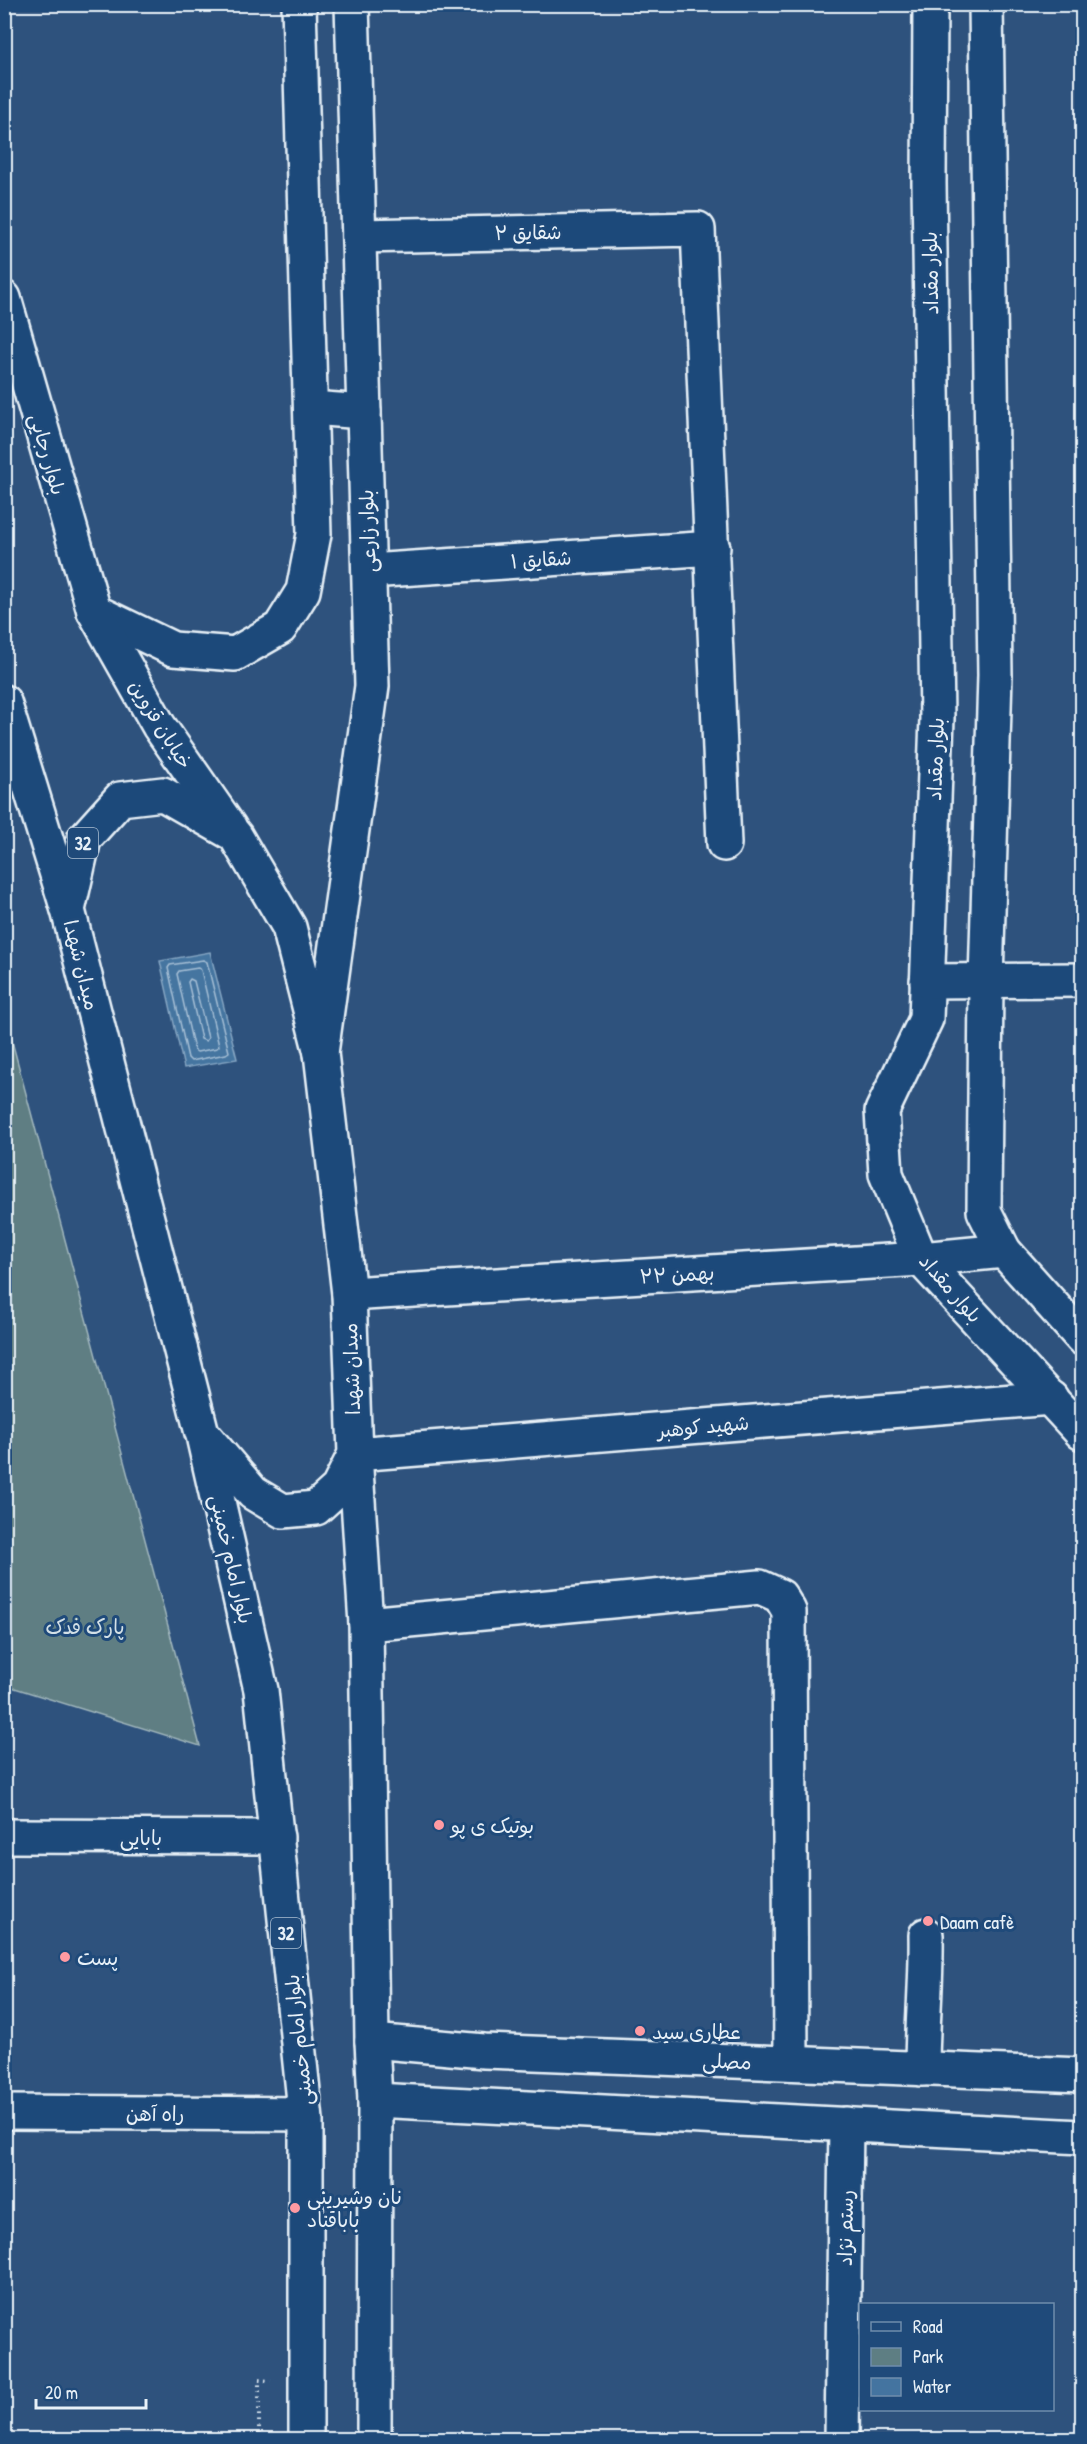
<svg xmlns="http://www.w3.org/2000/svg" width="1087" height="2444" viewBox="0 0 1087 2444" font-family="'Patrick Hand','Playpen Sans Arabic',sans-serif">
	<rect width="100%" height="100%" fill="#2e527d"/>
	<filter id="ink" filterUnits="userSpaceOnUse"><feTurbulence type="fractalNoise" baseFrequency=".0167" numOctaves="2"/><feDisplacementMap in="SourceGraphic" scale="12" xChannelSelector="R" yChannelSelector="G"/><feConvolveMatrix kernelMatrix="1 2 1 2 8 2 1 2 1" color-interpolation-filters="sRGB"/></filter>
	<g filter="url(#ink)">
		<!-- green -->
		<polygon fill="#5e7e83" stroke="#a3b8be" stroke-width="1.5" points="4,1015 5,1015 200,1746 5,1685"/>
		<!-- water -->
		<polygon fill="#4474a0" stroke="#86a6c3" stroke-width="1.5" points="210,952 237,1059 184,1068 160,961"/>
		<g fill="none" stroke-linecap="round" stroke-linejoin="round">
			<!-- shore -->
			<g stroke="#a6bfd5" stroke-width="1.5">
				<polygon points="203,960 207,962 229,1052 226,1054 191,1061 188,1058 168,968 170,965"/>
				<polygon points="198,968 201,970 219,1046 217,1048 197,1052 194,1050 177,974 179,971"/>
				<polygon points="190,979 194,981 208,1038 206,1041 201,1039 188,982"/>
			</g>
			<!-- minor casing -->
			<g stroke="#e8f1f8" stroke-width="38">
				<g id="minor">
					<polyline points="930,4 929,183 937,718 926,1019 882,1111 886,1174 921,1259 1082,1433"/>
					<polyline points="986,4 995,675 986,981 984,1211 1004,1251 1082,1338"/>
					<polyline points="359,236 698,229 724,844"/>
					<polyline points="311,408 364,412"/>
					<polyline points="369,571 713,548"/>
					<polyline points="94,611 173,649 235,654 280,628 303,591 314,534 299,4"/>
					<polyline points="927,981 1082,980"/>
					<polyline points="321,1053 372,686 352,4"/>
					<polyline points="349,1294 921,1259 1004,1251"/>
					<polyline points="355,1454 1051,1398"/>
					<polyline points="366,1624 760,1587 780,1596 789,1611 791,2063"/>
					<polyline points="4,1836 277,1837"/>
					<path d="M 922,2069 C 922,2024 927,1980 926,1935"/>
					<polyline points="842,2440 846,2124"/>
				</g>
			</g>
			<!-- major casing -->
			<g stroke="#e8f1f8" stroke-width="38">
				<g id="major">
					<polyline points="372,2041 484,2051 1082,2075"/>
					<polyline points="375,2100 1082,2137"/>
					<polyline points="4,2112 305,2114"/>
				</g>
			</g>
			<!-- highway casing -->
			<g stroke="#e8f1f8" stroke-width="38">
				<g id="highway">
					<polyline points="4,298 94,611 159,726 230,828"/>
					<polyline points="4,702 67,907"/>
					<polyline points="204,1440 261,1690 306,2120 306,2440"/>
					<polyline points="355,1454 338,1488 316,1508 283,1511 253,1493 202,1433 68,910 84,839 120,799 163,794 235,835 289,927 321,1053 349,1294 355,1454 366,1624 372,2041 375,2100 374,2440"/>
				</g>
			</g>
			<!-- path -->
			<polyline stroke="#e8f1f8" stroke-width="4" stroke-dasharray="1.5 4.5" stroke-linecap="butt" points="259,2440 259,2380 271,2381"/>
			<!-- minor -->
			<use href="#minor" stroke="#1f4a7a" stroke-width="33"/>
			<!-- major -->
			<use href="#major" stroke="#1f4a7a" stroke-width="33"/>
			<!-- highway -->
			<use href="#highway" stroke="#1f4a7a" stroke-width="33"/>
		</g>
	</g>
	<!-- markers -->
	<g fill="#ff9aa2" stroke="#1f4a7a" stroke-width="2">
		<circle cx="439" cy="1825" r="6"/>
		<circle cx="928" cy="1921" r="6"/>
		<circle cx="65" cy="1957" r="6"/>
		<circle cx="640" cy="2031" r="6"/>
		<circle cx="295" cy="2208" r="6"/>
	</g>
	<g text-anchor="middle" dominant-baseline="central" stroke-width="6" stroke-linejoin="round" paint-order="stroke">
		<!-- shield labels -->
		<g fill="#1f4a7a" stroke="#acbfd2" stroke-width="1.5">
			<rect x="68" y="828" width="30" height="30" rx="4.5"/>
			<rect x="271" y="1918" width="30" height="30" rx="4.5"/>
		</g>
		<g font-size="18" font-weight="bold" fill="#e8f1f8">
			<text x="83" y="843">32</text>
			<text x="286" y="1933">32</text>
		</g>
		<!-- street labels -->
		<g font-size="20" fill="#e8f1f8" stroke="#1f4a7a">
			<text transform="translate(528 232) rotate(-1)">شقایق ۲</text>
			<text transform="translate(930 273) rotate(-91)">بلوار مقداد</text>
			<text transform="translate(48 454) rotate(74)">بلوار رجایی</text>
			<text transform="translate(367 531) rotate(-92)">بلوار زارعی</text>
			<text transform="translate(541 559) rotate(-4)">شقایق ۱</text>
			<text transform="translate(161 724) rotate(58)">خیابان قزوین</text>
			<text transform="translate(935 759) rotate(-88)">بلوار مقداد</text>
			<text transform="translate(82 965) rotate(76)">میدان شهدا</text>
			<text transform="translate(677 1274) rotate(-3)">۲۲ بهمن</text>
			<text transform="translate(951 1288) rotate(49)">بلوار مقداد</text>
			<text transform="translate(351 1369) rotate(-92)">میدان شهدا</text>
			<text transform="translate(703 1426) rotate(-5)">شهید کوهبر</text>
			<text transform="translate(232 1559) rotate(77)">بلوار امام خمینی</text>
			<text x="141" y="1837">بابایی</text>
			<text transform="translate(298 2040) rotate(-96)">بلوار امام خمینی</text>
			<text transform="translate(727 2061) rotate(2)">مصلی</text>
			<text x="155" y="2113">راه آهن</text>
			<text transform="translate(845 2228) rotate(-89)">رستم نژاد</text>
		</g>
		<!-- park labels -->
		<g font-size="20" fill="#d3e0e6" stroke="#1f4a7a">
			<text x="85" y="1626">پارک فدک</text>
		</g>
		<!-- poi labels -->
		<g font-size="20" fill="#e8f1f8" stroke="#1f4a7a" text-anchor="start">
			<text x="451" y="1825">بوتیک ی پو</text>
			<text x="940" y="1921">Daam cafè</text>
			<text x="77" y="1957">پست</text>
			<text x="652" y="2031">عطاری سید</text>
			<text x="307" y="2196">نان وشیرینی<tspan x="307" dy="23">باباقناد</tspan></text>
		</g>
	</g>
	<!-- margin -->
	<rect width="1087" height="2444" fill="none" stroke="#1f4a7a" stroke-width="24"/>
	<rect x="12" y="12" width="1063" height="2420" fill="none" stroke="#e8f1f8" stroke-width="2" filter="url(#ink)"/>
	<!-- legend -->
	<rect x="859" y="2303" width="195" height="108" fill="#1f4a7a" stroke="#6f8dac" stroke-width="1.5"/>
	<rect x="871" y="2322" width="30" height="9" fill="#1f4a7a" stroke="#6f8dac" stroke-width="1.5"/>
	<text x="913" y="2333" font-size="18" fill="#e8f1f8">Road</text>
	<rect x="871" y="2348" width="30" height="18" fill="#5e7e83" stroke="#6f8dac" stroke-width="1.5"/>
	<text x="913" y="2363" font-size="18" fill="#e8f1f8">Park</text>
	<rect x="871" y="2378" width="30" height="18" fill="#4474a0" stroke="#6f8dac" stroke-width="1.5"/>
	<text x="913" y="2393" font-size="18" fill="#e8f1f8">Water</text>
	<!-- scale -->
	<path d="M36 2399v9h110v-9" fill="none" stroke="#e8f1f8" stroke-width="3"/>
	<text x="45" y="2399" font-size="18" fill="#e8f1f8" stroke="#1f4a7a" stroke-width="4.5" paint-order="stroke">20 m</text>
</svg>
